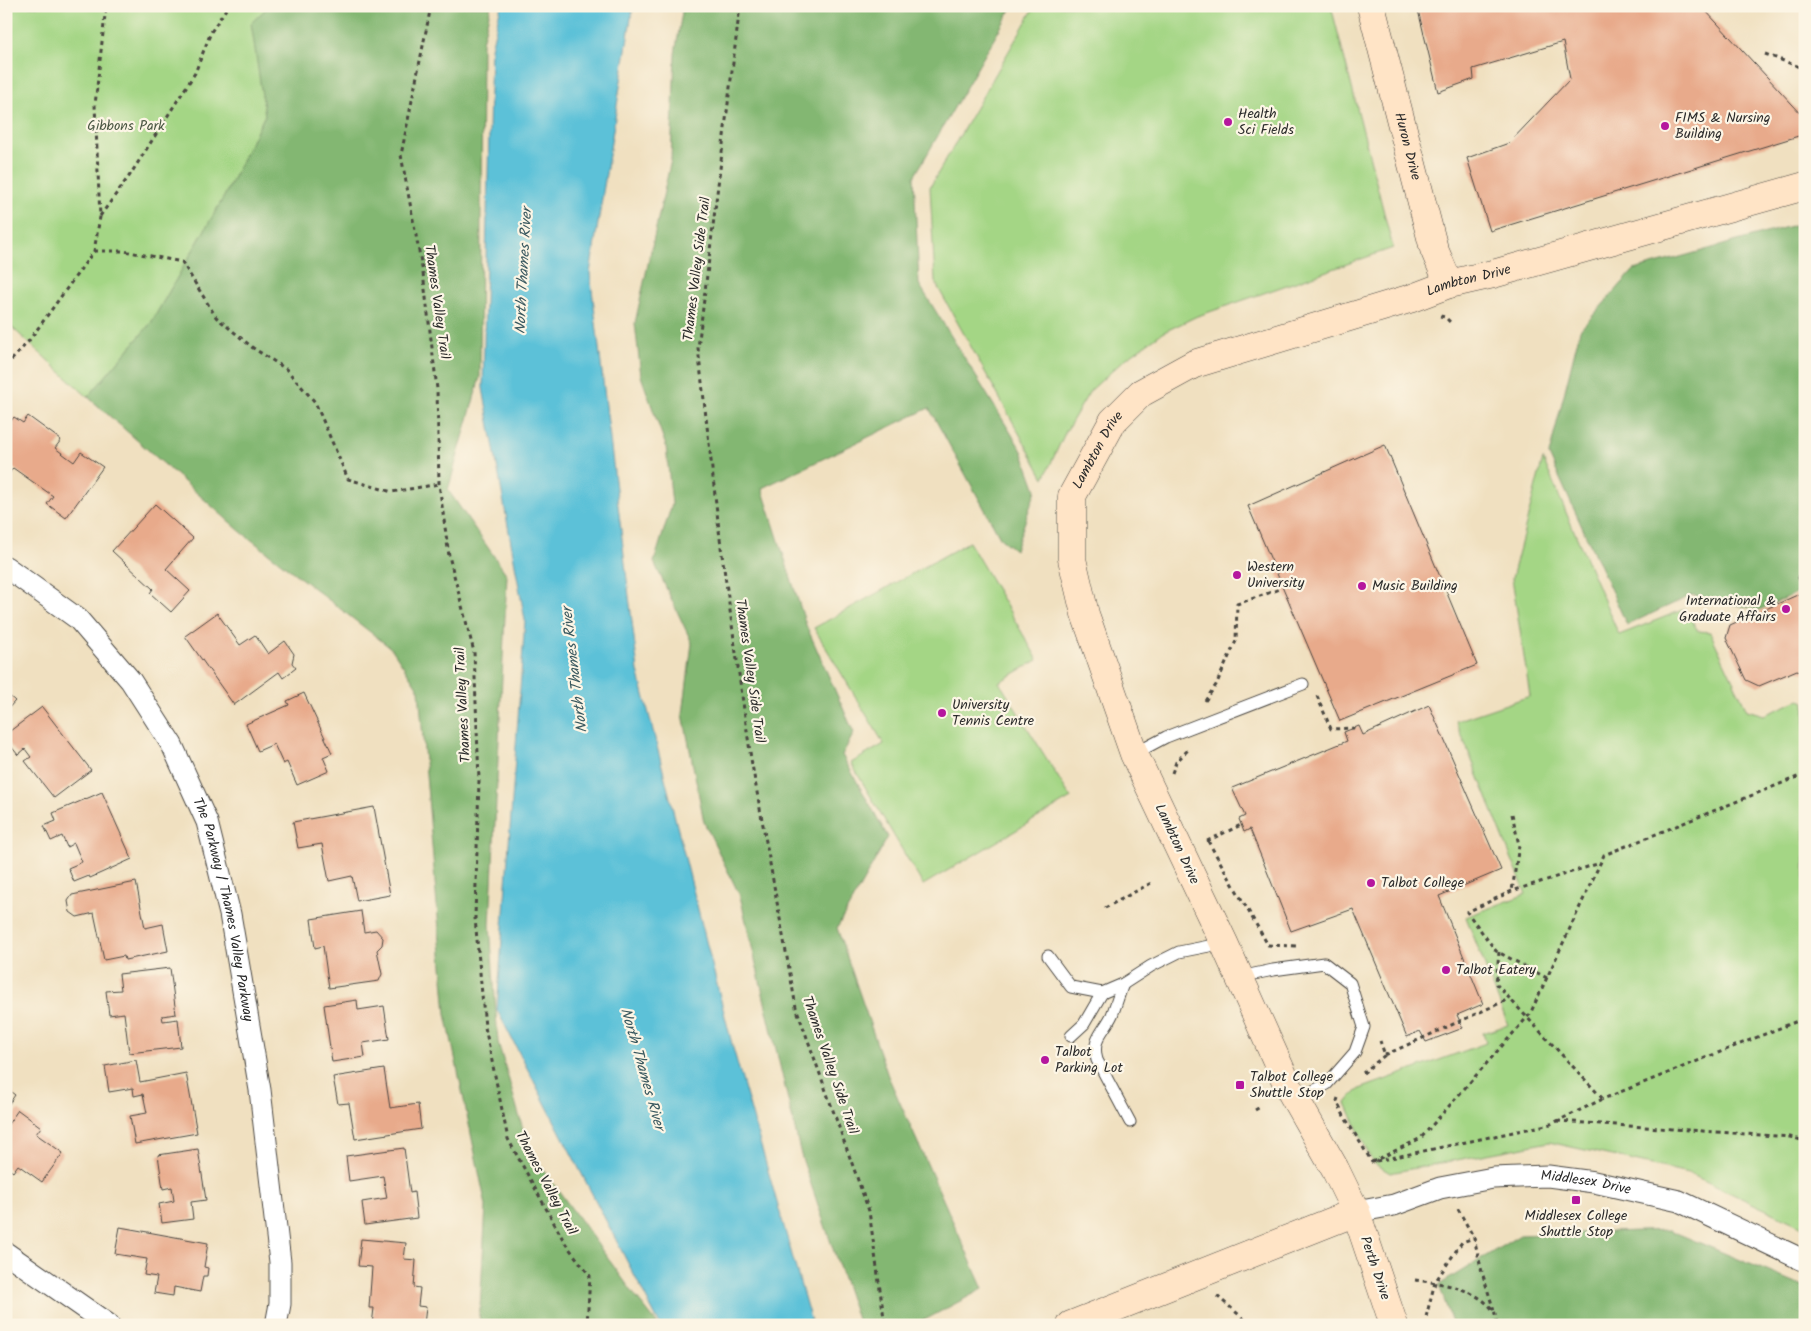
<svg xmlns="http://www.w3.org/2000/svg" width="1811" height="1331" viewBox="0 0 1811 1331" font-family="Kalam,sans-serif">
	<rect width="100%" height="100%" fill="#fcf5e5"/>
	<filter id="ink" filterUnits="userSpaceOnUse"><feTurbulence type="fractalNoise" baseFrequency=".02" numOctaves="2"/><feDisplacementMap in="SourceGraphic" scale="10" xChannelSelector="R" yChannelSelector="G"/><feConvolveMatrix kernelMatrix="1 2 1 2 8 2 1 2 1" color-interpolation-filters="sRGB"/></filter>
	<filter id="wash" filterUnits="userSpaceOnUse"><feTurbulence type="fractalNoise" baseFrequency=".0096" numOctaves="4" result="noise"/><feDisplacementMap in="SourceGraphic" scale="20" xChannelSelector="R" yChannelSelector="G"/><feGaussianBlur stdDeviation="1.12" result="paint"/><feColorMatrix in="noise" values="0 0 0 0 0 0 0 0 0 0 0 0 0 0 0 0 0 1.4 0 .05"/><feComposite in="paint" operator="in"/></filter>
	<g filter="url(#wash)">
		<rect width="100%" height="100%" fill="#f0e0c0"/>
		<!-- green -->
		<g fill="#a4d685" stroke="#688058">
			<polygon points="6,6 269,6 252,23 265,115 225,195 151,323 88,397 6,322"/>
			<polygon points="1035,6 1331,6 1393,248 1195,317 1162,333 1124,360 1090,391 1065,433 1044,478 935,282 930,187"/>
			<polygon points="1543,459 1619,635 1685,609 1698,631 1710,632 1747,710 1764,715 1799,700 1805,702 1805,1228 1688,1173 1549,1142 1390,1173 1372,1162 1346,1103 1357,1090 1486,1043 1483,1033 1508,1025 1466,917 1526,894 1456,721 1530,696 1512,578"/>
			<polygon points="969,542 1038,660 999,682 1071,798 923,885 851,763 884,744 814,628"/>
		</g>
		<!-- forest -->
		<g fill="#83b772" stroke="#57714e">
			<polygon points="269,6 491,6 482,42 480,377 448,490 507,575 490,925 498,1042 529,1150 636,1297 656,1322 657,1325 479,1325 486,1206 446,1014 419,690 392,649 240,531 88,397 151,323 225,195 265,115 251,23"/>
			<polygon points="683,6 1013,6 914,177 919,284 1022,451 1036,490 1015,550 1001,539 929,408 762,488 806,625 854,733 842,755 888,837 837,928 888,1076 983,1289 915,1325 859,1325 801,1155 740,896 704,822 683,714 692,643 654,562 672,504 666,446 641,376 635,323 671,160 675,54"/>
			<polygon points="1805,222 1805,554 1801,556 1794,578 1801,591 1759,610 1692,595 1627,625 1549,455 1580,330 1634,270"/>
			<polygon points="1669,1230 1805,1287 1805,1325 1453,1325 1439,1285 1520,1235"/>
		</g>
		<!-- water -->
		<polygon fill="#5bc1d8" stroke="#437682" points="501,6 633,6 590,273 638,671 733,1048 812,1325 660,1325 497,1010 525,620 483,388 491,48"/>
		<g id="blocks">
			<!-- building -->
			<g fill="#e8aa8b">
				<polygon points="1417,6 1707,6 1704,9 1805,118 1805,134 1490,231 1467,158 1509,143 1570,79 1563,42 1473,69 1474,79 1438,92"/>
				<polygon points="28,416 61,440 55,448 74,462 81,452 103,467 66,518 47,504 53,496 13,468 8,475 6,474 6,427 14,417 23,423"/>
				<polygon points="1385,445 1477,665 1340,721 1248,506"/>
				<polygon points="155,504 193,538 166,569 190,591 171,612 150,593 153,589 112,551"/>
				<polygon points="1805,559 1805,673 1797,670 1759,686 1746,680 1726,638 1730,625 1804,592 1798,578"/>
				<polygon points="217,613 240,645 255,635 268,654 285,641 294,654 292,663 296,668 283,678 279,672 234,705 185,636"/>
				<polygon points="6,693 15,701 6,711"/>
				<polygon points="304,693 332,753 323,757 329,771 297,785 287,762 283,764 274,744 258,751 246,724 289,705 287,701"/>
				<polygon points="1429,705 1501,870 1439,896 1483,1004 1457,1015 1463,1028 1426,1042 1420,1031 1407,1037 1353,909 1291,931 1250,829 1244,832 1239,819 1245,816 1232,788 1347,741 1344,732 1359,726 1363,735"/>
				<polygon points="42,707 91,770 54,798 25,761 31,757 25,749 18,755 6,740 6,734"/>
				<polygon points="102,792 132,859 90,878 89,876 74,882 68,868 82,862 74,843 67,847 62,836 51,841 44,826 56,821 53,813"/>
				<polygon points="374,807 390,895 357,901 352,876 329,881 322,844 298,848 293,822"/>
				<polygon points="136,882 145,928 163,924 168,951 125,960 124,956 104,960 94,913 77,917 70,912 68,901 72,895"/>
				<polygon points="361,911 364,932 376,930 383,938 382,945 377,950 382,974 379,981 329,988 323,946 315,948 311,919"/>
				<polygon points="170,968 176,1014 162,1016 163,1021 178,1019 181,1047 129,1053 124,1013 109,1015 106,991 121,990 119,974"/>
				<polygon points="357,1000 358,1010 384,1006 389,1039 363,1043 365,1057 332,1062 324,1005"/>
				<polygon points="136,1060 140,1082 186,1073 197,1133 135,1144 130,1116 147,1113 143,1094 134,1096 133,1088 109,1092 105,1066"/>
				<polygon points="384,1069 390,1108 418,1104 421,1129 355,1139 349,1103 338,1104 333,1077"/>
				<polygon points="6,1088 15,1095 6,1108"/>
				<polygon points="18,1110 41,1127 36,1134 63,1153 42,1182 18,1165 13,1172 6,1167 6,1127"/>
				<polygon points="404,1148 410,1193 414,1192 417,1218 365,1225 362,1202 387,1198 383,1176 349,1181 346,1156"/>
				<polygon points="198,1149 206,1200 191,1202 193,1219 162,1223 159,1204 174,1201 172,1187 163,1189 158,1155"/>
				<polygon points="120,1227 208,1243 204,1267 208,1268 207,1276 203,1276 200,1292 174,1287 173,1296 154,1293 157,1277 144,1275 147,1259 115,1254"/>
				<polygon points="361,1239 406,1243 404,1259 416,1260 414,1287 420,1288 418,1306 426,1307 424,1325 372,1325 374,1308 369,1308 372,1267 358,1266"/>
			</g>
		</g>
	</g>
	<g filter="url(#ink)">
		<use href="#blocks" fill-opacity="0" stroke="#494641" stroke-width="1"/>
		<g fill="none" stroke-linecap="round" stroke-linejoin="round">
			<!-- lane casing -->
			<g stroke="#494641" stroke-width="13">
				<g id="lane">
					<polyline points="1134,754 1166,737 1303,684"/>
					<polyline points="1048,956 1071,987 1102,993 1123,984 1151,966 1179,952 1224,943"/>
					<polyline points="1240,977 1273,970 1324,963 1350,983 1364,1027 1355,1052 1327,1084 1296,1100"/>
					<path d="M 1123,984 C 1119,994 1116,1005 1112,1015 C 1104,1032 1091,1039 1097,1060 L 1130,1122"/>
					<polyline points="1071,1036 1084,1024 1102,993"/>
				</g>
			</g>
			<!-- street casing -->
			<g stroke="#494641" stroke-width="23">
				<g id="street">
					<path id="s1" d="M 6,567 L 78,619 L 131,681 L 172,745 L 207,822 L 230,914 L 260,1090 L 280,1262 L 280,1304 L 276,1325"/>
					<path id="s2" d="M 1356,1212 L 1394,1205 L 1440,1188 L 1493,1178 L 1548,1176 L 1594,1182 L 1679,1201 L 1805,1261"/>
					<polyline points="6,1253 109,1325"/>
				</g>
			</g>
			<!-- secondary casing -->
			<g stroke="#494641" stroke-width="29">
				<g id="secondary">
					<path id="s3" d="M 1371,6 L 1434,249 L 1449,284"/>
					<polyline points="1071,1325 1356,1212"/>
					<path id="s4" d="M 1394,1325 L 1356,1212 L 1335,1169 L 1289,1088 L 1224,943 L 1134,754 L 1085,614 L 1072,559 L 1072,496 L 1113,421 L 1141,393 L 1194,364 L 1412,298 L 1449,284 L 1493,274 L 1805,186"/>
				</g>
			</g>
			<!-- path -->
			<g stroke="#494641" stroke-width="3" stroke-dasharray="4 4" stroke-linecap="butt">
				<polyline points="431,6 401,155 423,273 437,389 439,484 449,556 474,652 479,780 475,918 485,1027 508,1139 565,1243 590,1276 587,1325"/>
				<polyline points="740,6 698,348 721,547 751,759 796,1007 869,1211 885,1325"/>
				<polyline points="1765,54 1805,69"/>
				<polyline points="100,216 130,175 195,73 211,32 228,6"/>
				<polyline points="94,251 124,251 182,262 216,317 253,348 286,369 315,402 348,479 392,492 439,484"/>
				<polyline points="1440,316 1445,317 1450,322"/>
				<polyline points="6,366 28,342 94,251 100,217 95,105 106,6"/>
				<polyline points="1317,696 1331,729 1354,728"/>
				<polyline points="1205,701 1216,685 1236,641 1237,604 1280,589"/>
				<polyline points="1172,773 1176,762 1188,750"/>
				<polyline points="1805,774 1604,855 1530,1014 1421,1138 1372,1162 1551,1124 1603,1099 1805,1018"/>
				<polyline points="1512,814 1519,845 1512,891"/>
				<polyline points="1207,841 1241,825"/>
				<polyline points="1208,841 1268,945 1297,946"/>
				<polyline points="1105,908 1153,882"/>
				<polyline points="1499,952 1496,984 1603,1099"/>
				<polyline points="1547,978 1496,951 1467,912 1512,891 1600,863"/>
				<polyline points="1385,1055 1509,999"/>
				<polyline points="1363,1073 1385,1055 1380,1041"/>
				<polyline points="1338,1098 1337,1101 1344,1116 1372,1162"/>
				<polyline points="1255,1110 1260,1107"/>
				<polyline points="1557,1121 1790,1137 1805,1141"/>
				<polyline points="1458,1209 1474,1238 1482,1272 1494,1311"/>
				<path d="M 1415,1280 C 1442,1283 1475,1288 1493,1310 C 1496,1313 1496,1320 1497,1325"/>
				<polyline points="1217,1296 1251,1325"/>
				<polyline points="1426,1317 1435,1282 1462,1242 1474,1238"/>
			</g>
			<!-- lane -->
			<use href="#lane" stroke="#fff" stroke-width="11"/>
			<!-- street -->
			<use href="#street" stroke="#fff" stroke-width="21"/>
			<!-- secondary -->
			<use href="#secondary" stroke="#ffe4c6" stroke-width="28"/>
		</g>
	</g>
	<!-- markers -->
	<g fill="#b5179e" stroke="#fcf5e5" stroke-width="2">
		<circle cx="1228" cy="122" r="5"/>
		<circle cx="1665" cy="126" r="5"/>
		<circle cx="1237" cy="575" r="5"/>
		<circle cx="1362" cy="586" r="5"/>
		<circle cx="1786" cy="609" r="5"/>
		<circle cx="942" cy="713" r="5"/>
		<circle cx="1371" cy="883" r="5"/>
		<circle cx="1446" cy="970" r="5"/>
		<circle cx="1045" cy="1060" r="5"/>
		<rect x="1235" y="1080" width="10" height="10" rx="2.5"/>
		<rect x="1571" y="1195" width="10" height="10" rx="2.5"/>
	</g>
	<g text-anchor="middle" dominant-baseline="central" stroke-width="4.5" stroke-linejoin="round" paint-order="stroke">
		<!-- poi labels -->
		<g font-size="14" fill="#2b2b2b" stroke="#fcf5e5" text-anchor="start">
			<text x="1238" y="114">Health<tspan x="1238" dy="16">Sci Fields</tspan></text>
			<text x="1675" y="118">FIMS &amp; Nursing<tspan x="1675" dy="16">Building</tspan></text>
			<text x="1247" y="567">Western<tspan x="1247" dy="16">University</tspan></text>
			<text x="1372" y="586">Music Building</text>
			<text x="1776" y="601" text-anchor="end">International &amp;<tspan x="1776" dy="16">Graduate Affairs</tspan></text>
			<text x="952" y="705">University<tspan x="952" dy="16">Tennis Centre</tspan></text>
			<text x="1381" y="883">Talbot College</text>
			<text x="1456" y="970">Talbot Eatery</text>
			<text x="1055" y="1052">Talbot<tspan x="1055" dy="16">Parking Lot</tspan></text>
			<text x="1250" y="1077">Talbot College<tspan x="1250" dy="16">Shuttle Stop</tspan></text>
			<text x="1576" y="1216" text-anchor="middle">Middlesex College<tspan x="1576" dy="16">Shuttle Stop</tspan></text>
		</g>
		<!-- park labels -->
		<g font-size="14" fill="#495642" stroke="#fcf5e5">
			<text x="126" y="126">Gibbons Park</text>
		</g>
		<!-- street labels -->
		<g font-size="14" fill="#2b2b2b" stroke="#fcf5e5">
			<text stroke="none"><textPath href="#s3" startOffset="145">Huron Drive</textPath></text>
			<text transform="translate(697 269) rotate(-83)">Thames Valley Side Trail</text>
			<text stroke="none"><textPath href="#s4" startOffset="1369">Lambton Drive</textPath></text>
			<text transform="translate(437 302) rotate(82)">Thames Valley Trail</text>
			<text stroke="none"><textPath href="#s4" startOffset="949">Lambton Drive</textPath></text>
			<text transform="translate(750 671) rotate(82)">Thames Valley Side Trail</text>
			<text transform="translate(463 705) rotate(-93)">Thames Valley Trail</text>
			<text transform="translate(1177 844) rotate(65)">Lambton Drive</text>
			<text stroke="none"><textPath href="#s1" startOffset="420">The Parkway / Thames Valley Parkway</textPath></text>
			<text transform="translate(830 1065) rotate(71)">Thames Valley Side Trail</text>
			<text transform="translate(546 1183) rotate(62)">Thames Valley Trail</text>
			<text stroke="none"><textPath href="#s2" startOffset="235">Middlesex Drive</textPath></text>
			<text transform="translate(1375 1268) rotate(71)">Perth Drive</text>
		</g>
		<!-- water labels -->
		<g font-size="15" font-style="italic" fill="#39585f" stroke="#fcf5e5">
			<text transform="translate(524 271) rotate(-87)">North Thames River</text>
			<text transform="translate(575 670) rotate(-97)">North Thames River</text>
			<text transform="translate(642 1069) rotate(74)">North Thames River</text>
		</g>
	</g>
	<!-- margin -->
	<rect width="1811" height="1331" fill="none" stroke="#fcf5e5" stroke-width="25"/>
</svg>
